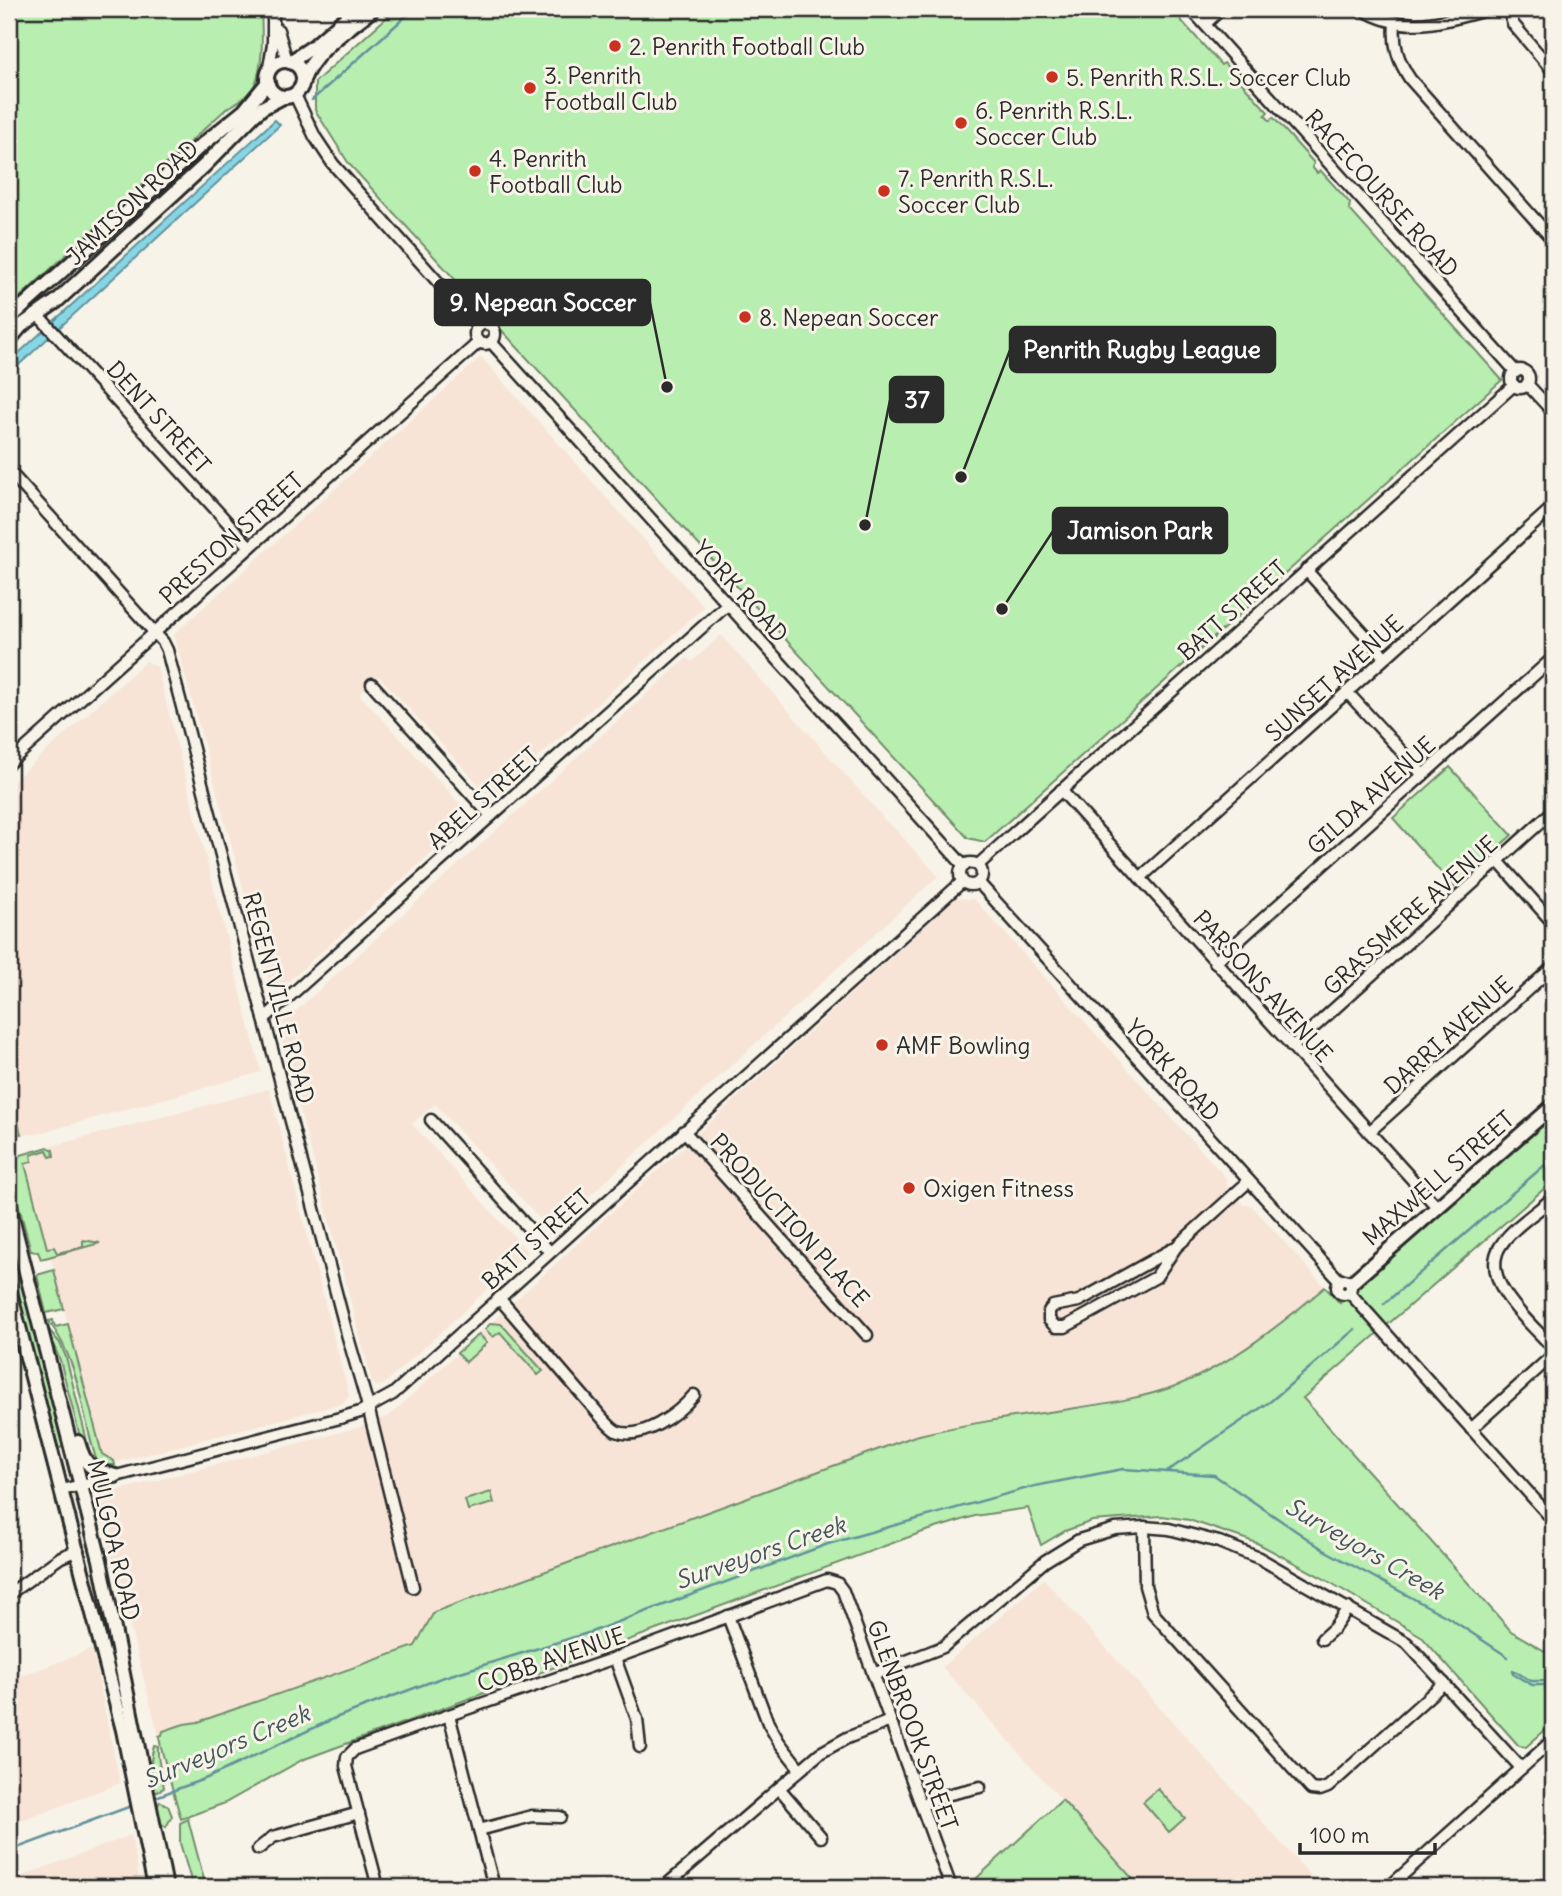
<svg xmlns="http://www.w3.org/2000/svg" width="1562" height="1896" viewBox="0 0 1562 1896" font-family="Delius,sans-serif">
	<rect width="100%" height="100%" fill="#f7f3e8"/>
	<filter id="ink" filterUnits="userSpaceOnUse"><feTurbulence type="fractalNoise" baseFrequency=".0143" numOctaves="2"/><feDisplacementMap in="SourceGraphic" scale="14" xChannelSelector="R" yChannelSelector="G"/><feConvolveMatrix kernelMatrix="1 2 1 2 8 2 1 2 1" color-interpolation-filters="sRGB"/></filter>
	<g filter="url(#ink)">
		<!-- built -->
		<g fill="#f7e4d6">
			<polygon points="481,357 704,607 492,799 379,676 359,694 466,810 467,821 280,989 270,987 174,634"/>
			<polygon points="721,635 883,817 882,818 896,830 938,876 551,1231 435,1104 412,1124 528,1252 383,1385 377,1386 372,1382 278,1027 687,658 692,662"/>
			<polygon points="146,661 157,667 261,1072 37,1134 19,1135 9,1096 9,785"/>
			<polygon points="956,898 974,899 1226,1178 1227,1186 1244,1205 1251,1205 1325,1287 1273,1330 1211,1370 1177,1385 1120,1401 987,1421 915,1436 435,1612 415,1646 159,1736 97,1502 100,1495 353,1429 389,1416"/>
			<polygon points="269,1089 349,1395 344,1403 114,1463 102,1454 54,1270 51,1258 40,1260 15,1164 16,1159 48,1147"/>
			<polygon points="1044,1579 1321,1887 1140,1887 942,1667"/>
			<polygon points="92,1649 120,1783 9,1826 9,1681"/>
			<polygon points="131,1835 141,1887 9,1887 9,1881"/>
		</g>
		<!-- green -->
		<g fill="#b8eeaf" stroke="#728c6d" stroke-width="2">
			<path d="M 9,9 L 261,9 C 262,31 265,75 250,92 C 244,99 234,104 226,109 L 9,307 Z"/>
			<polygon points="396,9 1171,9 1221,65 1224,63 1268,112 1265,115 1270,121 1273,117 1314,163 1312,167 1317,173 1320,170 1350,203 1349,209 1502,380 985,842 968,838 349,164 315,110 315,82"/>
			<polygon points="1450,767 1512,835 1454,887 1393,818"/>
			<polygon points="9,1087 21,1134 9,1133"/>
			<path d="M 1553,1117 L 1553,1181 L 1303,1398 L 1511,1631 L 1553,1656 L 1553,1676 L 1545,1689 L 1553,1694 L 1553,1723 L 1526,1747 L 1519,1746 L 1421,1636 L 1321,1577 L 1257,1543 L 1189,1520 L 1162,1516 L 1092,1521 L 1065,1531 L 1041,1545 L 1028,1508 L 975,1516 L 920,1533 L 302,1760 L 225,1803 L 181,1819 L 161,1748 L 159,1736 L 162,1735 L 163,1731 L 184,1724 L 198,1722 L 415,1646 L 434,1612 L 915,1436 C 964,1424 1013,1417 1063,1410 C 1102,1404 1141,1399 1178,1385 C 1233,1363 1281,1324 1325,1287 L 1340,1303 Z"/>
			<polygon points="48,1147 53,1150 54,1156 50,1157 47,1150 31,1155 32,1161 25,1164 47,1248 54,1247 57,1253 83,1247 83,1240 100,1243 41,1259 38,1252 31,1251 15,1191 17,1178 14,1164 15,1159 21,1155"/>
			<polygon points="19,1268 66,1446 56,1449 9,1271"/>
			<polygon points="54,1270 64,1309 46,1313 37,1275"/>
			<path d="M 53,1320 L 55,1327 L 68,1324 L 102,1454 L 114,1461 L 115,1465 L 104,1465 L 97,1462 C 81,1414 81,1365 50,1323 L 49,1321 Z"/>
			<polygon points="491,1323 501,1324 504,1327 543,1371 538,1375 500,1332 493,1337 485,1329"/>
			<polygon points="45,1325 60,1343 66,1357 92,1461 84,1452 60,1360"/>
			<polygon points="479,1334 487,1343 466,1362 457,1353"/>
			<polygon points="491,1492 494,1503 468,1510 465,1500"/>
			<path d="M 154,1746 L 158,1747 C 157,1762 162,1773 164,1788 L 154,1793 C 150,1776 149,1763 154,1746 Z"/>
			<polygon points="1158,1789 1185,1818 1169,1832 1143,1802"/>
			<polygon points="1062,1800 1140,1887 967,1887"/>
			<polygon points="160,1801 168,1806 172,1816 166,1827 160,1823 156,1810"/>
			<polygon points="188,1819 206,1887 193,1887 180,1843 180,1823"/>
		</g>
		<!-- water -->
		<polygon fill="#87d6e6" stroke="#62929b" stroke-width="2" points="275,120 280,125 9,374 9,362"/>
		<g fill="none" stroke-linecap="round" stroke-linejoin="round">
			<!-- stream -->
			<g stroke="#62929b" stroke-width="2.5">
				<polyline points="312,100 414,9"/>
				<polyline points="1384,1304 1553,1158"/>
				<polyline points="1166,1472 1271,1401 1355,1329"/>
				<polyline points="1553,1681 1531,1681 1513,1670 1513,1674 1532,1685 1553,1685"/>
				<polyline points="153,1798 207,1778 335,1718 441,1678 591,1632 828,1544 1035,1486 1123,1469 1214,1475 1324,1550 1449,1618 1508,1657"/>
				<polyline points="9,1851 134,1805"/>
			</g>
			<!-- minor casing -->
			<g stroke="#2b2b2b" stroke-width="15">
				<g id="minor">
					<polyline points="1191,9 1516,372"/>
					<path d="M 1362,9 C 1407,36 1445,20 1491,9"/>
					<polyline points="1508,9 1513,24 1553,71"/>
					<path d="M 1395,23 C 1393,45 1398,61 1410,79 L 1553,240"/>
					<polyline points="1205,24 1221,9"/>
					<polyline points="278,30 287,61"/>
					<polyline points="268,73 273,44 273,9"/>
					<polyline points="295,95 315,137 333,164 478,327"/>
					<polyline points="38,315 250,547"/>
					<circle cx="485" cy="334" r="10"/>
					<polyline points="491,342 964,866"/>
					<circle cx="1520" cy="379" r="9"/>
					<polyline points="1527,384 1553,412"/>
					<polyline points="9,471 163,642 167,650 347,1334 366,1399 413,1587"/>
					<polyline points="1306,570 1385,657"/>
					<polyline points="372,684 491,816"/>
					<polyline points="1347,692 1423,775"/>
					<polyline points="9,763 479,342"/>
					<polyline points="1061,790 1437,1207"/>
					<polyline points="1498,861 1553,923"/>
					<circle cx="971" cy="874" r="11"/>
					<polyline points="978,865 1514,385"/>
					<polyline points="1140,878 1553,507"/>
					<polyline points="979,883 1340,1281"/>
					<polyline points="1215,962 1553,658"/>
					<polyline points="264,1019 727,605"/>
					<polyline points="1292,1047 1553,811"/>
					<polyline points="431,1120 550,1252"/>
					<polyline points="684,1131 867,1335"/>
					<polyline points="1369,1132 1553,967"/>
					<path d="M 1553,1198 C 1537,1212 1513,1227 1501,1245 C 1477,1280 1532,1324 1553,1348"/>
					<polyline points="1176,1247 1156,1277 1065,1327 1056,1327 1049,1320 1049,1311 1053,1306 1079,1301 1176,1247 1248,1182"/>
					<circle cx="1344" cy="1287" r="7"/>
					<polyline points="1349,1292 1553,1520"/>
					<path d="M 499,1298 L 603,1419 C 607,1423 611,1428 616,1431 C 641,1442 679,1413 694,1395"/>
					<polyline points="1471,1429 1553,1355"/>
					<polyline points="62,1490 340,1418 360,1412 393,1394 962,882"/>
					<polyline points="1144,1527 1145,1586 1153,1613 1311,1789 1320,1790 1328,1787 1444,1683"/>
					<polyline points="9,1594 61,1557 78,1550"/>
					<polyline points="728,1616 768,1723 779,1742 800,1769"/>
					<polyline points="1322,1639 1334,1628 1348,1608"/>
					<polyline points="615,1658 637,1719 640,1747"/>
					<polyline points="873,1674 943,1647 1045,1561 1079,1540 1115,1529 1144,1527 1169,1529 1219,1542 1259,1558 1407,1643 1521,1768"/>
					<polyline points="779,1788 821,1837"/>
					<polyline points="921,1805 946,1795 980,1787"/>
					<polyline points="479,1830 532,1816 560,1817"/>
					<polyline points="258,1849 273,1837 359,1813"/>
					<polyline points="378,1887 346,1766 347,1757 355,1749 449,1715"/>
					<polyline points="494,1887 449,1715 615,1658 827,1580 837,1583 843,1591 951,1887"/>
					<polyline points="664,1887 820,1753 847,1738 890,1721"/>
					<polyline points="1389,1887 1553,1740"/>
				</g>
			</g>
			<!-- major casing -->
			<g stroke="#2b2b2b" stroke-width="18">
				<g id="major">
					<circle cx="285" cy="79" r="18"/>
					<polyline points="290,62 314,46 356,9"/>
					<path d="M 303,80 C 315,49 349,29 373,9"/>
					<polyline points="9,319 198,148 244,111 268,82"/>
					<polyline points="10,339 21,326 57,301 121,242 204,166 254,115 262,108 283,97"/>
					<polyline points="9,1206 100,1560 166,1887"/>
					<polyline points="1351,1283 1553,1106"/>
					<polyline points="9,1288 123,1730 155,1887"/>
					<path d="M 78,1442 C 85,1467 91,1469 115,1476"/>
				</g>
			</g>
			<!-- minor -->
			<use href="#minor" stroke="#f7f3e8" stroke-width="10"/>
			<!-- major -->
			<use href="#major" stroke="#f7f3e8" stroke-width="12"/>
		</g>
	</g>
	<!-- markers -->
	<g fill="#c8321e" stroke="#f7f3e8" stroke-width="2.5">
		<circle cx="615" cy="46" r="7"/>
		<circle cx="1052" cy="77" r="7"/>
		<circle cx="530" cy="88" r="7"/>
		<circle cx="961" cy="123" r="7"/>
		<circle cx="475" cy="171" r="7"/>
		<circle cx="884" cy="191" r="7"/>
		<circle cx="745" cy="317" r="7"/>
		<circle cx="882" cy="1045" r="7"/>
		<circle cx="909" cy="1188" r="7"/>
	</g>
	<g text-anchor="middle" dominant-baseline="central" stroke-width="6" stroke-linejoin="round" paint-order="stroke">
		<!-- poi labels -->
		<g font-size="23" fill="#2b2b2b" stroke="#f7f3e8" text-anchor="start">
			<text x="629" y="46">2. Penrith Football Club</text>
			<text x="544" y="75">3. Penrith<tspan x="544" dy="26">Football Club</tspan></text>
			<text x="1066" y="77">5. Penrith R.S.L. Soccer Club</text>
			<text x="975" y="110">6. Penrith R.S.L.<tspan x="975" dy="26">Soccer Club</tspan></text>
			<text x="489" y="158">4. Penrith<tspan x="489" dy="26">Football Club</tspan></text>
			<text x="898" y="178">7. Penrith R.S.L.<tspan x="898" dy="26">Soccer Club</tspan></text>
			<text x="759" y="317">8. Nepean Soccer</text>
			<text x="896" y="1045">AMF Bowling</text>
			<text x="923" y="1188">Oxigen Fitness</text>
		</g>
		<!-- street labels -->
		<g font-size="23" fill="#2b2b2b" stroke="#f7f3e8">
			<text transform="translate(1382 193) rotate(48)">RACECOURSE ROAD</text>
			<text transform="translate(132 202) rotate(-43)">JAMISON ROAD</text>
			<text transform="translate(159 417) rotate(48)">DENT STREET</text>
			<text transform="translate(231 538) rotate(-42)">PRESTON STREET</text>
			<text transform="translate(741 591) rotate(48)">YORK ROAD</text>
			<text transform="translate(1232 610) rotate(-42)">BATT STREET</text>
			<text transform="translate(1334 678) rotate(-42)">SUNSET AVENUE</text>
			<text transform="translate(1371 795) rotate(-42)">GILDA AVENUE</text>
			<text transform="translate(483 798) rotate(-42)">ABEL STREET</text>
			<text transform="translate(1410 915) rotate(-42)">GRASSMERE AVENUE</text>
			<text transform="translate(1263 986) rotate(48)">PARSONS AVENUE</text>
			<text transform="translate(279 998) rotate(75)">REGENTVILLE ROAD</text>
			<text transform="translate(1448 1035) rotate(-42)">DARRI AVENUE</text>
			<text transform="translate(1173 1070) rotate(48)">YORK ROAD</text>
			<text transform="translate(1438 1178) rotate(-41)">MAXWELL STREET</text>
			<text transform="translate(790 1220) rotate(48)">PRODUCTION PLACE</text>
			<text transform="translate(536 1239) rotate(-42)">BATT STREET</text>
			<text transform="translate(114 1540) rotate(77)">MULGOA ROAD</text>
			<text transform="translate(551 1659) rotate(-19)">COBB AVENUE</text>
			<text transform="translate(913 1725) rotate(70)">GLENBROOK STREET</text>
		</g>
		<!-- water labels -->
		<g font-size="24" font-style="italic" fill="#42565a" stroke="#f7f3e8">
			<text transform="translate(1365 1548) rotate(30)">Surveyors Creek</text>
			<text transform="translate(760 1552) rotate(-19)">Surveyors Creek</text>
			<text transform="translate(226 1746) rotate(-23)">Surveyors Creek</text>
		</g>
	</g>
	<!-- callouts -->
	<path fill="none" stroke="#2b2b2b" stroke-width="2.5" d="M667 387L650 303M961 477L1010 350M865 525L890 400M1002 609L1053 531"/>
	<g fill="#2b2b2b" stroke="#f7f3e8" stroke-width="2.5">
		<circle cx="667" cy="387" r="7"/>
		<circle cx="961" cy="477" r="7"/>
		<circle cx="865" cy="525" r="7"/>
		<circle cx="1002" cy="609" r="7"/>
	</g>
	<g fill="#2b2b2b" stroke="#2b2b2b" stroke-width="2.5">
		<rect x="435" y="280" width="215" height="45" rx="7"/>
		<rect x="1010" y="327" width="265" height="45" rx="7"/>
		<rect x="890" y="377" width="53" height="45" rx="7"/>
		<rect x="1053" y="508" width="174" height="45" rx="7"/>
	</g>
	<g font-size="24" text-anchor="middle" font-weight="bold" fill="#fff">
		<text x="543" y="311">9. Nepean Soccer</text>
		<text x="1142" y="358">Penrith Rugby League</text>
		<text x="917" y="408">37</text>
		<text x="1140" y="539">Jamison Park</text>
	</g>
	<!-- margin -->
	<rect width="1562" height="1896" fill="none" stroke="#f7f3e8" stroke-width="35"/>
	<rect x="18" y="18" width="1527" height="1861" fill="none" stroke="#2b2b2b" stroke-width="2.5" filter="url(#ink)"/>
	<!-- scale -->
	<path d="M1300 1843v10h135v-10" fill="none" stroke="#2b2b2b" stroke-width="3.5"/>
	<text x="1310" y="1843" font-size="21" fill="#2b2b2b" stroke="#f7f3e8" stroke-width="5" paint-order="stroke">100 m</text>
</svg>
